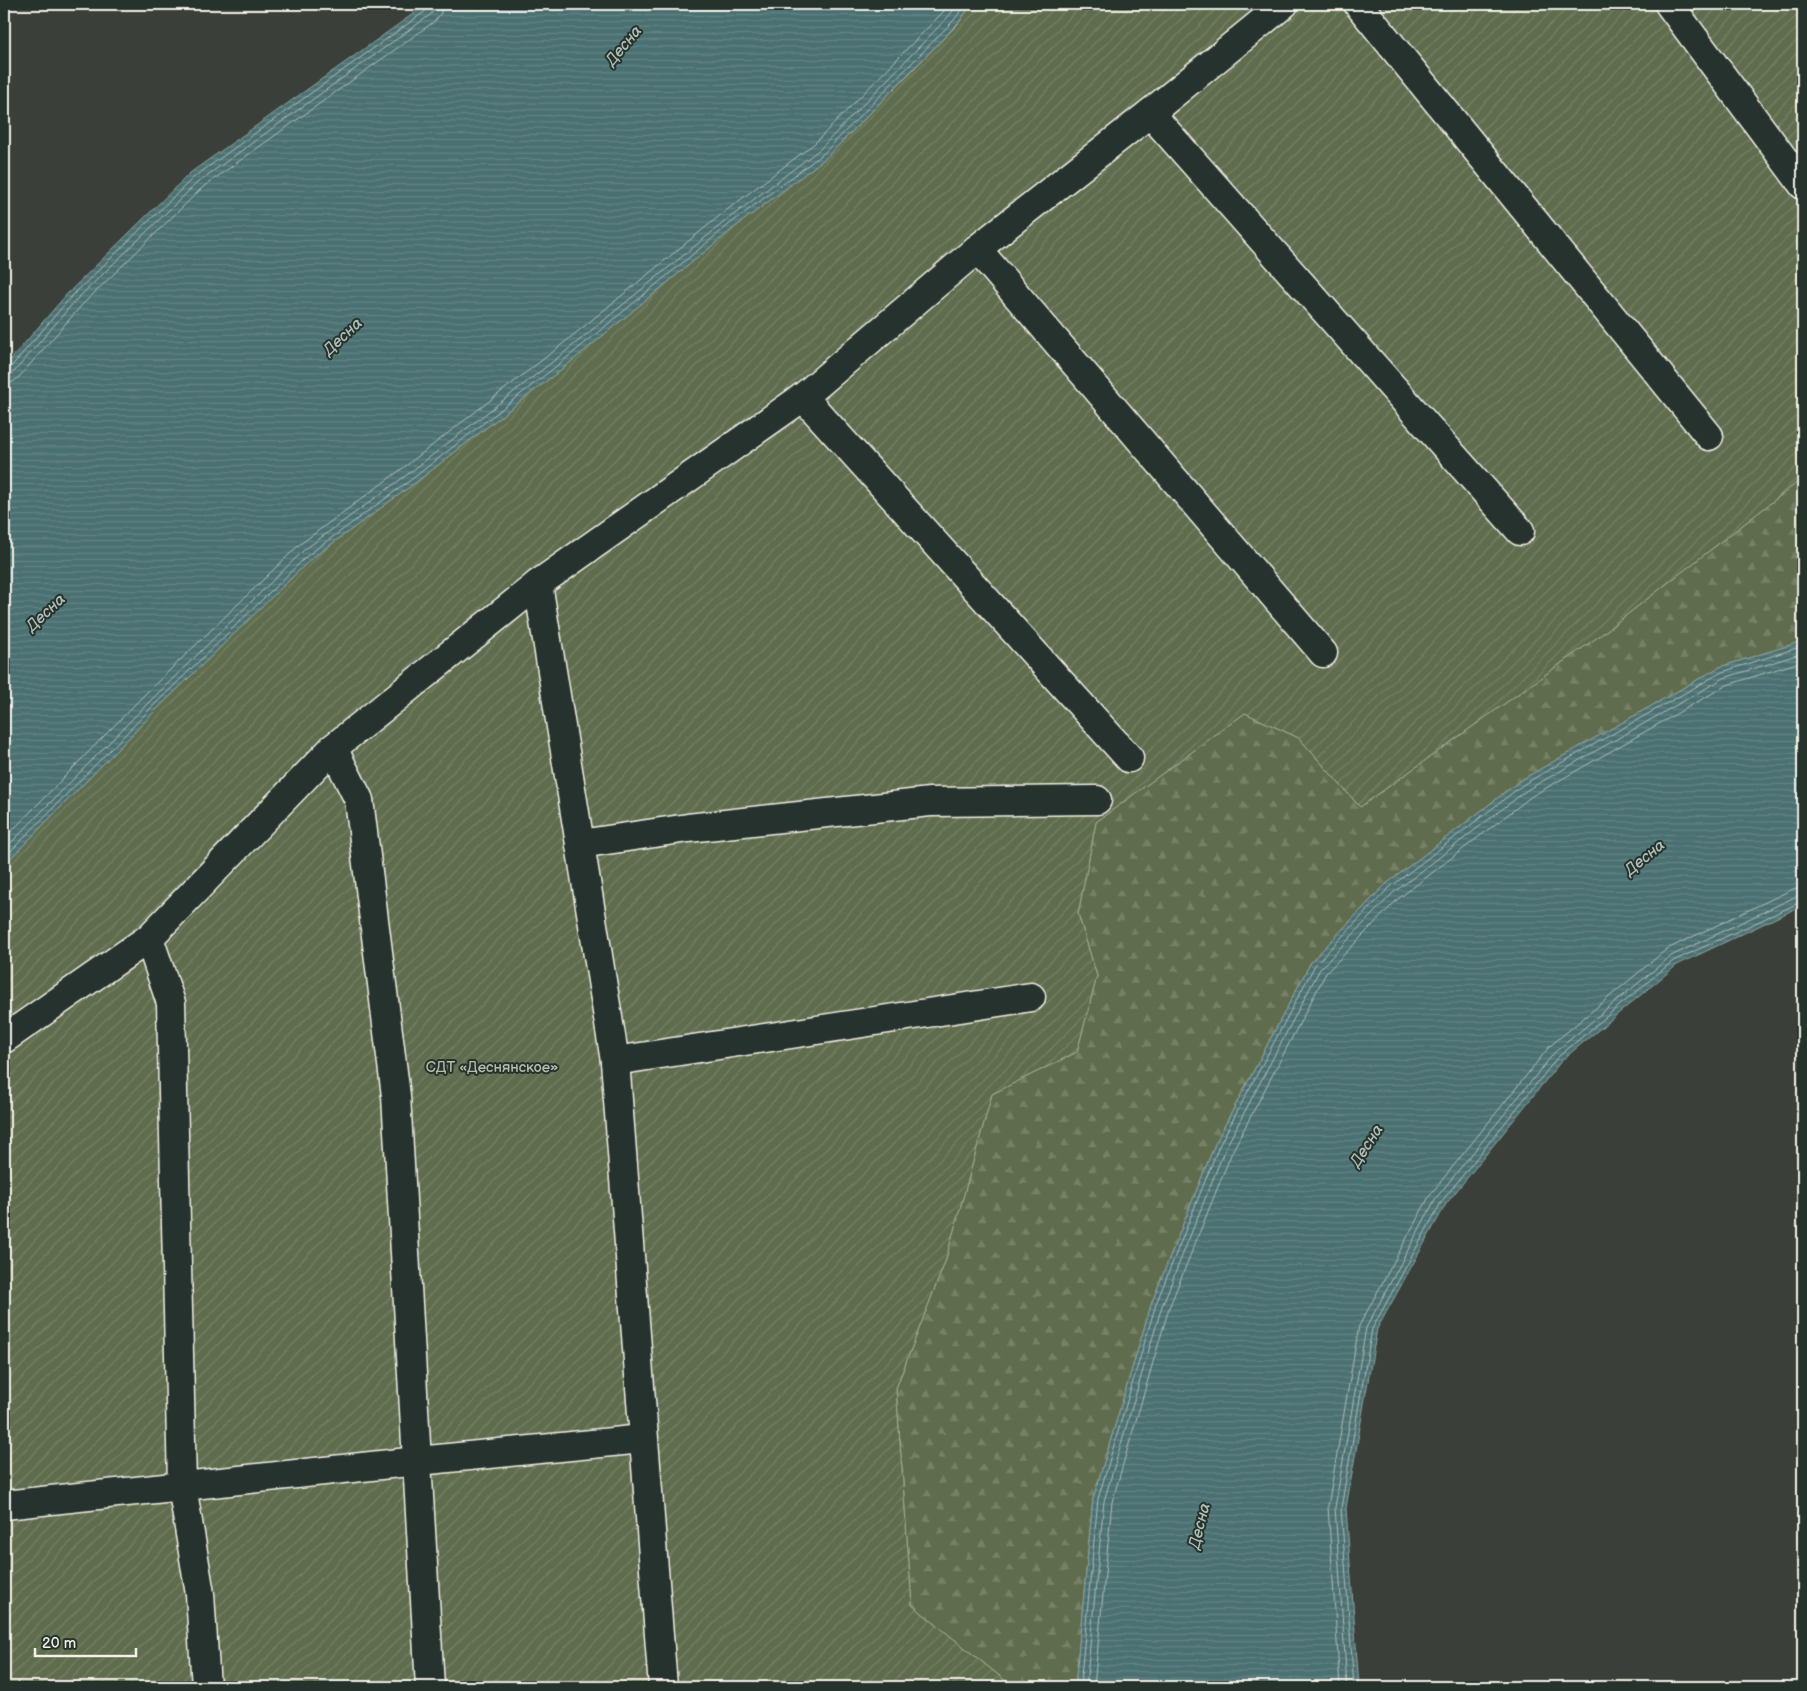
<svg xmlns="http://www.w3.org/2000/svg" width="1807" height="1691" viewBox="0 0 1807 1691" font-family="'Balsamiq Sans',sans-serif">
	<defs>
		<pattern id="forest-firs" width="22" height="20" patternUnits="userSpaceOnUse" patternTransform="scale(1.25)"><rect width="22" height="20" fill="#5f6c4d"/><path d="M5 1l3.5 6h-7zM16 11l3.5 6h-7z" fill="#778167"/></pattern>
		<pattern id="garden-furrows" width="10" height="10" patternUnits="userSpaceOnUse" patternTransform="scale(1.25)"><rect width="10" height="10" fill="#5f6c4d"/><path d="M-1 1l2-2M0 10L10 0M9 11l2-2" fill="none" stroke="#778167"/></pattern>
		<pattern id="water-rules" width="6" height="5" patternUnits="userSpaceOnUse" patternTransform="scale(1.25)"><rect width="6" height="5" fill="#4b7071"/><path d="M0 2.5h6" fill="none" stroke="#668585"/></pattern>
	</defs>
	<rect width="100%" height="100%" fill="#3a4039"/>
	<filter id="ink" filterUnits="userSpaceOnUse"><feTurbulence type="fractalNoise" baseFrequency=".02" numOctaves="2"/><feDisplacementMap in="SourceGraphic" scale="10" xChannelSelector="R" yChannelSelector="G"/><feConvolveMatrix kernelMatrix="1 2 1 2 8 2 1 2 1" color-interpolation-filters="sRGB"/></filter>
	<g filter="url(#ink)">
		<!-- forest -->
		<polygon fill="url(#forest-firs)" stroke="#aaae9a" points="1803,478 1803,641 1720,667 1521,780 1385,885 1311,962 1215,1144 1152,1302 1093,1499 1075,1687 1013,1687 912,1605 896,1388 945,1262 992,1094 1077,1052 1097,976 1078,914 1096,822 1245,713 1299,738 1360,807 1602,634"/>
		<!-- garden -->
		<polygon fill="url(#garden-furrows)" stroke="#aaae9a" points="972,4 1803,4 1803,478 1602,634 1360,807 1299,738 1245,713 1096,822 1078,914 1097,976 1077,1052 992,1094 945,1262 896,1388 912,1605 1013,1687 4,1687 4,865 156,710 311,559 415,483 567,365 735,227 827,157 958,24"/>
		<!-- water -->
		<g fill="url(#water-rules)" stroke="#8fa4a1">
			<polygon points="427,4 972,4 958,23 827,157 735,227 567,365 415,483 311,559 156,710 4,865 4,367 67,294 190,173"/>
			<polygon points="1803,641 1803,905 1677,965 1562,1060 1446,1204 1377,1329 1346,1508 1359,1687 1075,1687 1093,1499 1152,1302 1215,1144 1311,962 1385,885 1521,780 1720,667"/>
		</g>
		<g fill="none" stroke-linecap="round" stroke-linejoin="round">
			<!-- shore -->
			<g stroke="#b0bdb8" stroke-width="1">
				<polyline points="4,370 10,368 71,297 194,177 427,10 429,4"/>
				<polyline points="4,376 9,376 14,372 75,301 198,182 430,15 434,10 435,4"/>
				<polyline points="4,384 13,382 19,377 81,306 203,187 435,21 441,13 443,4"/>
				<polyline points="4,839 142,697 299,545 403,468 555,350 723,213 815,143 943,12 949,4"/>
				<polyline points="4,850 148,703 304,550 408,474 560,356 728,219 820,149 949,16 958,4"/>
				<polyline points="4,858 152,707 308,555 412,479 563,361 731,223 824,153 954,20 966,4"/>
				<polyline points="1080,1687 1098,1499 1156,1304 1219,1146 1315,965 1389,888 1524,784 1722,672 1803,646"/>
				<polyline points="1086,1687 1104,1501 1162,1306 1225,1149 1320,969 1393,893 1527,790 1724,678 1803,653"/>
				<polyline points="1094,1687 1112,1502 1169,1308 1232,1152 1326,973 1398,899 1532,796 1727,685 1803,661"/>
				<polyline points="1340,1687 1328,1506 1359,1326 1430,1195 1550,1046 1667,949 1793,889 1803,887"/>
				<polyline points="1347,1687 1335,1507 1366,1328 1436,1198 1555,1052 1671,956 1797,896 1803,895"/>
				<polyline points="1354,1687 1341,1508 1372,1329 1442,1201 1558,1057 1673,961 1803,901"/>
			</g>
			<!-- minor casing -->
			<g stroke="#f4f1e8" stroke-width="31">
				<g id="minor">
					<polyline points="1358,4 1709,436"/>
					<polyline points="1669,4 1803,185"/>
					<polyline points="1150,113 1520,531"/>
					<polyline points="977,249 1323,653"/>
					<polyline points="803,397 1129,758"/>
					<polyline points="538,584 615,1061 663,1687"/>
					<polyline points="333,748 359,800 396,1096 430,1687"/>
					<polyline points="580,844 688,828 930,802 1097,800"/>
					<polyline points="149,938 171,1003 182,1486 200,1594 206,1687"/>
					<polyline points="4,1039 149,938 333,748 538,584 803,397 977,249 1150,113 1284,4"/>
					<polyline points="615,1061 1031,997"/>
					<polyline points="4,1505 418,1461 643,1439"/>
				</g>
			</g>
			<!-- minor -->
			<use href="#minor" stroke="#26332d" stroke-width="28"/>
		</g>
	</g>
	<g text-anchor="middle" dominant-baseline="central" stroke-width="4" stroke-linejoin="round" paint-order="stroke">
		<!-- park labels -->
		<g font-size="15" fill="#b8bcaa" stroke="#26332d">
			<text x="492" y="1067">СДТ «Деснянское»</text>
		</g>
		<!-- water labels -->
		<g font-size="16" font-style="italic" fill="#b0bdb8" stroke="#26332d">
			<text transform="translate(624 46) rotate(-50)">Десна</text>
			<text transform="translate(343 337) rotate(-43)">Десна</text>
			<text transform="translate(46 613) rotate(-43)">Десна</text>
			<text transform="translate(1645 858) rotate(-39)">Десна</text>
			<text transform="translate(1367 1146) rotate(-57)">Десна</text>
			<text transform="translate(1200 1526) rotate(-76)">Десна</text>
		</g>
	</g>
	<!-- margin -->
	<rect width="1807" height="1691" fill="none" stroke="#26332d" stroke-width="20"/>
	<rect x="10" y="10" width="1787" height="1671" fill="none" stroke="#f4f1e8" stroke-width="2" filter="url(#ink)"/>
	<!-- scale -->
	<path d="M35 1648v8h101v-8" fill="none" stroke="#f4f1e8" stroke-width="2.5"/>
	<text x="42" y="1648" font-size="15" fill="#f4f1e8" stroke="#26332d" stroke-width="4" paint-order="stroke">20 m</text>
</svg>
